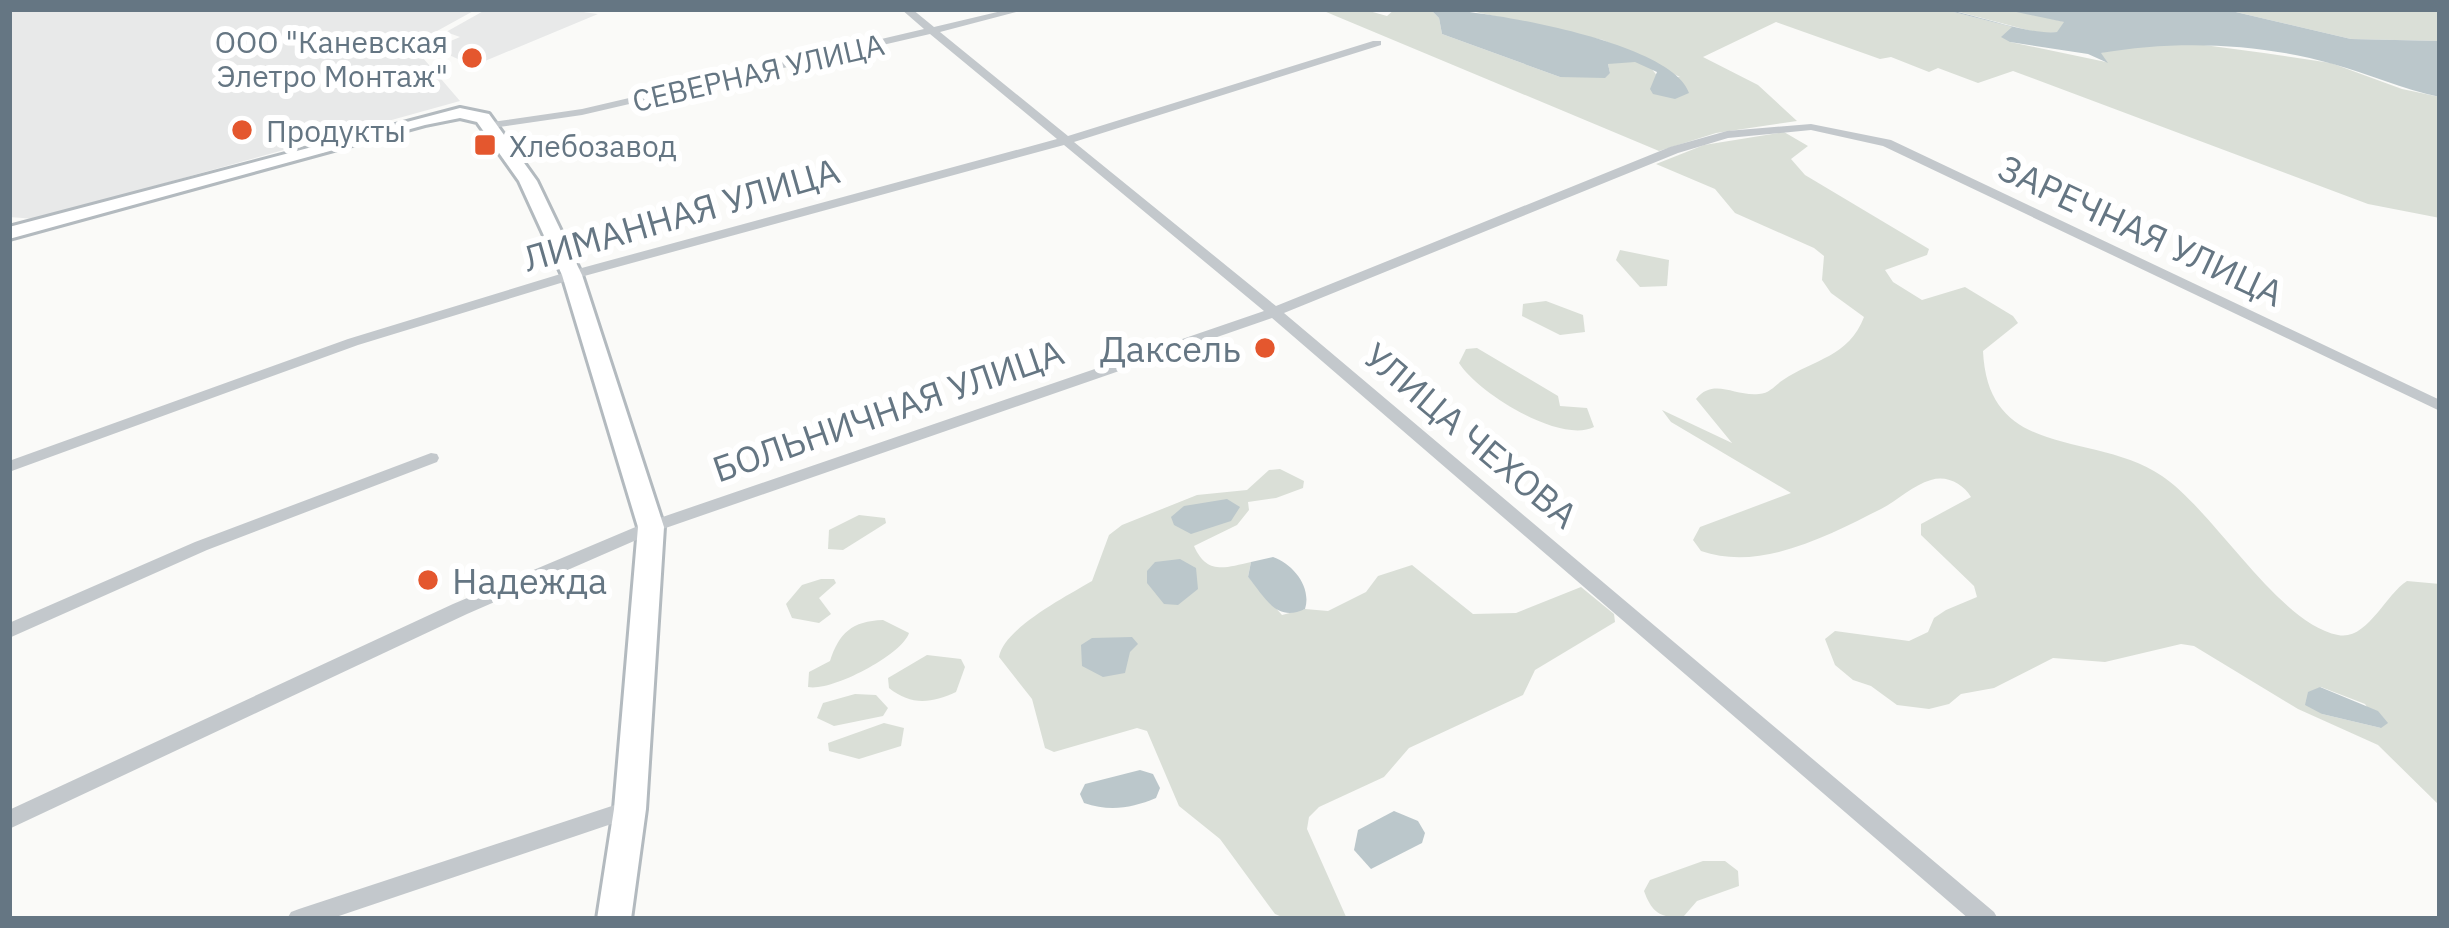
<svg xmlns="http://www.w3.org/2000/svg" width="2449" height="928" viewBox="0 0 2449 928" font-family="'IBM Plex Sans',sans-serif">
	<rect width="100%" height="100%" fill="#fafaf8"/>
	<!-- built -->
	<g fill="#e8e9e9">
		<polygon points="9,9 477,9 428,36 429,42 405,48 417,51 460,101 36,219 9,217"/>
		<polygon points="487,9 561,9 598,14 473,66 434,48 460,37 446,32"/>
	</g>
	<!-- green -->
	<g fill="#dadfd7" fill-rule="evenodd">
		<path d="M 1319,9 L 1362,9 L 1387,16 L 1395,9 L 1430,9 L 1439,18 L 1442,34 L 1560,77 L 1610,73 L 1608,64 C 1625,57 1650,60 1658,78 L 1680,77 L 1603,40 L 1462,9 L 1942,9 L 2012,27 L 2010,42 L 2106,62 L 2100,53 L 2141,44 L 2189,43 L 2264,53 L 2331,63 L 2402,89 L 2440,97 L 2440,218 L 2368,204 L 2013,71 L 1978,83 L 1938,68 L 1929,72 L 1891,57 L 1880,59 L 1776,22 L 1703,57 L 1758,85 L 1797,121 L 1716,133 L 1659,151 Z"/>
		<polygon points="1948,9 2019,11 2065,22 2058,32 2042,34"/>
		<polygon points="2223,9 2440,9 2440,41 2351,39"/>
		<path d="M 1784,132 L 1808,146 L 1791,159 L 1805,175 L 1929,249 L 1927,255 L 1885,270 L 1893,282 L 1922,300 L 1965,287 L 2013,316 L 2018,323 L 1983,351 C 1988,462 2094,430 2162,476 C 2214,511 2278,623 2338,635 C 2367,641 2385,595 2407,581 L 2440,584 L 2440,806 L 2378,745 L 2298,709 L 2194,646 L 2181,644 L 2105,662 L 2053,658 L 1994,688 L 1961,694 L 1949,704 L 1929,709 L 1897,705 L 1871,686 L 1853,680 L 1835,665 L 1825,639 L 1835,631 L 1909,641 L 1928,632 L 1934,618 L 1946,610 L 1977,597 L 1974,586 L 1921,535 L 1921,524 L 1971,497 C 1963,484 1947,475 1931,480 C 1913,485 1898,500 1881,509 C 1829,535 1761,572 1701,551 L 1693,540 L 1700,527 L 1791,493 L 1671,422 L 1662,410 L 1732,443 L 1696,399 C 1714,377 1735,397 1759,394 C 1770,393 1774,386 1783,380 C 1814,359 1849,357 1864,317 L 1831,293 L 1822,280 L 1824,256 L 1814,248 L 1735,213 L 1715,189 L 1656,164 L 1704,145 ZM 2321,687 L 2365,704 L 2381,728 L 2322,714 L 2308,693 Z"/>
		<polygon points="1620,250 1669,260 1667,286 1640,287 1616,260"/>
		<polygon points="1546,301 1583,315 1585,332 1560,335 1522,316 1523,304"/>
		<path d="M 1477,348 L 1558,396 L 1560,406 L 1587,408 L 1594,427 C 1560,444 1478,393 1459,363 L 1466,349 Z"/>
		<path d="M 1280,469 L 1304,481 L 1303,488 L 1276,498 L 1248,502 L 1249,510 L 1237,525 L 1194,546 C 1207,575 1224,568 1251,562 L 1248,577 L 1282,615 L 1305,609 L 1328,611 L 1366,592 L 1378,576 L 1412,565 L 1473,614 L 1516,613 L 1581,587 L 1614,614 L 1615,622 L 1535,670 L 1523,695 L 1409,748 L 1384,777 L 1319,807 L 1309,817 L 1307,829 L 1347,919 L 1287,919 L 1275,914 L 1220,839 L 1179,806 L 1147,731 L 1137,728 L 1054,752 L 1045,748 L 1032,699 L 999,657 C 1004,628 1067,596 1092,581 L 1109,535 L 1122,525 L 1197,495 L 1247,490 L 1269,470 Z"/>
		<polygon points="859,515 885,518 886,523 843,550 828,549 829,530"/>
		<polygon points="821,579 834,579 836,583 819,598 831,614 819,623 792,618 786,604 802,585"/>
		<path d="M 883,620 L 909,633 C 902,655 831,692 808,687 L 809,672 L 830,661 C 839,633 852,621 883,620 Z"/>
		<path d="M 927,655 L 961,659 L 965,667 L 956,692 C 932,703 911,706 889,688 L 888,678 Z"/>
		<polygon points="855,694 876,695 888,708 883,716 834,726 817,718 823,703"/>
		<polygon points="884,723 904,728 901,746 859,759 829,751 828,743"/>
		<path d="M 1703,861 L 1725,861 L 1738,871 L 1739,886 L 1697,901 L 1684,916 C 1661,919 1652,913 1644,891 L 1650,880 Z"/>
	</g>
	<!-- water -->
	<g fill="#bbc7cb">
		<path d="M 1430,9 C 1480,9 1672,41 1689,93 L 1675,99 L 1653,94 L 1650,89 L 1657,72 L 1635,62 L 1608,64 L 1610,73 L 1605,78 L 1560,77 L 1442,34 L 1439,18 Z"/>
		<path d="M 1942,9 C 1972,13 2031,36 2057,32 L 2064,22 L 2002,9 L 2223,9 L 2351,39 L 2440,41 L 2440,97 C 2402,89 2369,74 2333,64 C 2259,43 2176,40 2101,53 L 2108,63 L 2088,54 L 2010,42 L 2001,37 L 2012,27 Z"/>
		<polygon points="1227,499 1240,507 1231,521 1191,534 1174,525 1171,517 1184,506"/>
		<path d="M 1273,557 C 1293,564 1312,587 1305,609 C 1276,623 1265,597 1248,577 L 1251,562 Z"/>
		<polygon points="1180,559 1196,568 1198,589 1178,605 1164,604 1147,583 1147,571 1155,562"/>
		<polygon points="1132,637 1138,644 1130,652 1125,673 1103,677 1082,666 1081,645 1092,638"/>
		<polygon points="2320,687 2378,711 2388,723 2381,728 2322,714 2305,705 2308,692"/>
		<path d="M 1140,770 L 1153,774 L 1160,788 L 1156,798 C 1132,808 1110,812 1084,803 L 1080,794 L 1085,784 Z"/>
		<polygon points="1394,811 1418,821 1425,833 1422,843 1371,869 1354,850 1358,830"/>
	</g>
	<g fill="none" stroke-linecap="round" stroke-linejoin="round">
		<!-- secondary casing -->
		<g stroke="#b3babf" stroke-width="6">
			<polygon id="secondary" points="460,108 489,114 537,181 582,275 664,527 646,809 631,919 597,919 614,809 638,527 562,275 519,181 477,122 460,118 425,125 9,239 9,227"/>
		</g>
		<!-- street -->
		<g fill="#c3c8cc" fill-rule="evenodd">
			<polygon points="901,9 912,9 934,27 1010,9 1028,9 940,32 1068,136 1373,41 1381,41 1381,45 1074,142 1276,306 1670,147 1727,131 1811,124 1891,140 2440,400 2440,411 1883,146 1811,130 1728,138 1678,153 1284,313 1994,912 1998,919 1969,919 1272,318 657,531 467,614 9,829 9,810 453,604 645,523 1264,311 1064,145 577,278 358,345 9,472 9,461 348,339 567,272 1057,139 930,34 582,115 492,128 486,125 492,122 582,109 924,29"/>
			<polygon points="431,453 437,454 439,458 437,462 207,550 9,638 9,623 195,542"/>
			<polygon points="630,800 638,803 641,809 638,815 330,919 287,919 291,912 299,909"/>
		</g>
		<!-- secondary -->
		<use href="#secondary" fill="#fff" fill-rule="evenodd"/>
	</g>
	<!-- markers -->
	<g fill="#e4572e" stroke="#fff" stroke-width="4.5">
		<circle cx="472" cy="58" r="12"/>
		<circle cx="242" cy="130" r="12"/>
		<rect x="473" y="133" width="24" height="24" rx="6"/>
		<circle cx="1265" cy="348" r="12"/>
		<circle cx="428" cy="580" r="12"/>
	</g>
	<g text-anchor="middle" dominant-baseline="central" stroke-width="12" stroke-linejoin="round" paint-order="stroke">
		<!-- far-poi labels -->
		<g font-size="30" fill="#657683" stroke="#fff" text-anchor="start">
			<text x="448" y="41" text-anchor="end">ООО "Каневская<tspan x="448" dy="34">Элетро Монтаж"</tspan></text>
			<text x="266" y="130">Продукты</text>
			<text x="509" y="145">Хлебозавод</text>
		</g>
		<!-- far-street labels -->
		<g font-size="30" fill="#657683" stroke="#fff">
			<text transform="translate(758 72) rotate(-13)">СЕВЕРНАЯ УЛИЦА</text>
		</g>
		<!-- street labels -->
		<g font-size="36" fill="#657683" stroke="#fff">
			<text transform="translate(681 214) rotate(-16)">ЛИМАННАЯ УЛИЦА</text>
			<text transform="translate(2141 230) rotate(25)">ЗАРЕЧНАЯ УЛИЦА</text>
			<text transform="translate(888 410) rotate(-19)">БОЛЬНИЧНАЯ УЛИЦА</text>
			<text transform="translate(1471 435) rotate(40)">УЛИЦА ЧЕХОВА</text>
		</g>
		<!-- poi labels -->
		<g font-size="36" fill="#657683" stroke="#fff" text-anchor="end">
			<text x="1241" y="348">Даксель</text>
			<text x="452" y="580" text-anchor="start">Надежда</text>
		</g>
	</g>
	<!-- border -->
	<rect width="2449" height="928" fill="none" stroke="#657683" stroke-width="24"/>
</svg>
